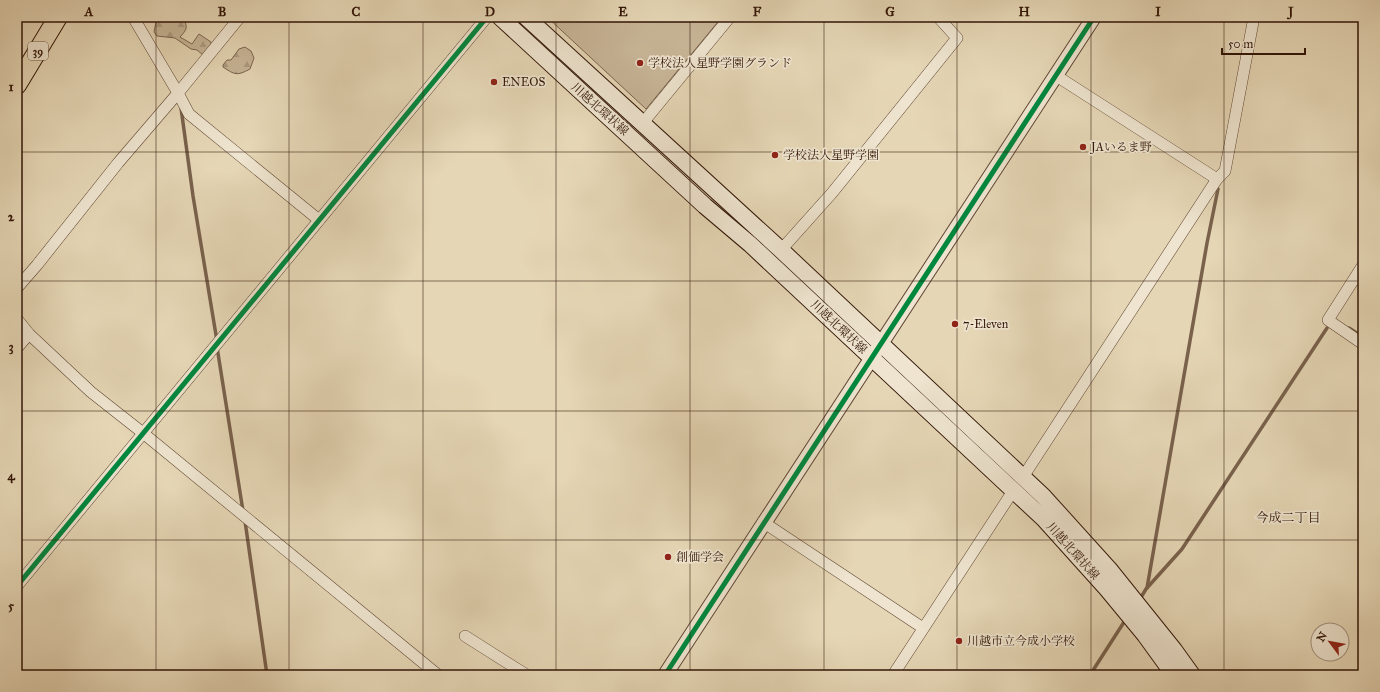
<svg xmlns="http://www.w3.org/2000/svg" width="1380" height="692" viewBox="0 0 1380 692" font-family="'IM FELL Great Primer','Noto Serif JP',serif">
	<defs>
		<pattern id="forest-firs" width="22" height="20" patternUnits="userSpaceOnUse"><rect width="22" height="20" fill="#c7b597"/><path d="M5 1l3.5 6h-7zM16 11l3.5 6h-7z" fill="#ab9b81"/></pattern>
	</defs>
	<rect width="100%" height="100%" fill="#e5d6b5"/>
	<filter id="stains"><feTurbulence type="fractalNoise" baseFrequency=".005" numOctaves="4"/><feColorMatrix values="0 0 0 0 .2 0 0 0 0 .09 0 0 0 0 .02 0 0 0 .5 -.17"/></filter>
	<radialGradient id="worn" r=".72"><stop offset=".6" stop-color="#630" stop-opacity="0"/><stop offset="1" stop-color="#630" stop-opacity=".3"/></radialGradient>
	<!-- forest -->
	<g fill="url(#forest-firs)" stroke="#7c654f">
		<path d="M 157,17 L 184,17 C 187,29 188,28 180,37 L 192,44 L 199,34 L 211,42 L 211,46 L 203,55 L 197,50 L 191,49 L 175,38 L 157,36 L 154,32 Z"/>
		<path d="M 245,47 L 251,51 L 254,58 L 250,69 C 237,76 235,75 223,67 L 223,65 L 227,60 L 231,60 L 239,49 Z"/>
	</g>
	<!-- garden -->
	<polygon fill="#c7b597" stroke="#7c654f" points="547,17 722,17 646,109"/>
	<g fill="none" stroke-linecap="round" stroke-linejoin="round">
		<!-- stream -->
		<g stroke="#79614c" stroke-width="3.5">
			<polyline points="181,108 193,196 217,341"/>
			<polyline points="1349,328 1363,337"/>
			<polyline points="217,347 243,511"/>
			<polyline points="245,521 267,675"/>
			<polyline points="1147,588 1207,243 1218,189"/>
			<polyline points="1140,599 1146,589 1182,549 1327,328"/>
			<polyline points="1090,675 1126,619"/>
		</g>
		<!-- minor casing -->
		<g stroke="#5f4532" stroke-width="12">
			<g id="minor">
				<polyline points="240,17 178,93 189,114 319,220"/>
				<polyline points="1055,75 1217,179"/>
				<polyline points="642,124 730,17"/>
				<polyline points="781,250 832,193 957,38 938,17"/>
				<polyline points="1363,265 1328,320 1363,344"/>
				<polyline points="17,288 37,265 118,163 178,93 133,17"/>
				<polyline points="17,319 29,334 91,392 143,433 438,675"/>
				<polyline points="17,348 29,334"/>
				<polyline points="1023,477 1217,179 1225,171 1254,17"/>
				<polyline points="763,522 923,628"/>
				<polyline points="17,586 487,17"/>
				<polyline points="465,636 525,674 525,675"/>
				<polyline points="893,675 1013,491"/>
			</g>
		</g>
		<!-- tertiary casing -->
		<g stroke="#5f4532" stroke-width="16">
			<polyline id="tertiary" points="665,675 1094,17"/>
		</g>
		<!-- secondary casing -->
		<g stroke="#321507" stroke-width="18">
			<g id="secondary">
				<polyline points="500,17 705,206 750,244 1044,519 1107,589 1145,635 1174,675"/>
				<polyline points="526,17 781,250 1043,496 1109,569 1174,650 1192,675"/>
			</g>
		</g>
		<!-- primary casing -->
		<g stroke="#321507" stroke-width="20">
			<polyline id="primary" points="17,85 58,17"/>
		</g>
		<!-- minor -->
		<use href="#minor" stroke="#eee4cf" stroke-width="11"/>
		<!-- tertiary -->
		<use href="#tertiary" stroke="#eee4cf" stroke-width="14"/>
		<!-- secondary -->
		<use href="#secondary" stroke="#eee4cf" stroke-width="16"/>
		<!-- primary -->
		<use href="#primary" stroke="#e5d6b5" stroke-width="18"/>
		<!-- cycleway casing -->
		<g stroke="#eee4cf" stroke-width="8">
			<g id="cycleway">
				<polyline points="17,586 487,17"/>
				<polyline points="665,675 1094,17"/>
			</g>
		</g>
		<!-- cycleway -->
		<use href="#cycleway" stroke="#00873e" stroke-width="5"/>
	</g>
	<!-- grid -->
	<path fill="none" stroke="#321507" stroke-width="1" stroke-opacity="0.55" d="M 156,17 L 156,675M 289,17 L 289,675M 423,17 L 423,675M 556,17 L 556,675M 690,17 L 690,675M 824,17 L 824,675M 957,17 L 957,675M 1091,17 L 1091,675M 1224,17 L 1224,675M 17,152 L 1363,152M 17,281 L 1363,281M 17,411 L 1363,411M 17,540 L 1363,540"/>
	<!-- markers -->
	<g fill="#8f2418" stroke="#eee4cf" stroke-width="1.5">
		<circle cx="640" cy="63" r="4"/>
		<circle cx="494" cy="82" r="4"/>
		<circle cx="1083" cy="147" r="4"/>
		<circle cx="775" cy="155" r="4"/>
		<circle cx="955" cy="324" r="4"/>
		<circle cx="668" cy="557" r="4"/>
		<circle cx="959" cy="641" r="4"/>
	</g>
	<g text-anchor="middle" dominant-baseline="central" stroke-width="3.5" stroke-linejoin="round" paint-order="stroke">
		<!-- shield labels -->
		<rect fill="#eee4cf" stroke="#6a5343" stroke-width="1" x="28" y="42" width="20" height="18" rx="3"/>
		<g font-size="11" font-weight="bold" fill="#321507">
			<text x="38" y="51">39</text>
		</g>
		<!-- poi labels -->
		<g font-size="12" fill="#321507" stroke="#eee4cf" text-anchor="start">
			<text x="648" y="63">学校法人星野学園グランド</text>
			<text x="502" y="82">ENEOS</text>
			<text x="1091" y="147">JAいるま野</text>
			<text x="783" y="155">学校法人星野学園</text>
			<text x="963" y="324">7-Eleven</text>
			<text x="676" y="557">創価学会</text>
			<text x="967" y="641">川越市立今成小学校</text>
		</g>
		<!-- street labels -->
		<g font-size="12" fill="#321507" stroke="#eee4cf">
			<text transform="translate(600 109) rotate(42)">川越北環状線</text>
			<text transform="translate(839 327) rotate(43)">川越北環状線</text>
			<text transform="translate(1073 551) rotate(48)">川越北環状線</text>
		</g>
		<!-- neighbourhood labels -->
		<g font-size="13" fill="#321507" stroke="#eee4cf">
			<text x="1288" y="518">今成二丁目</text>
		</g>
	</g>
	<!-- margin -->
	<rect width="1380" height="692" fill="none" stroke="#e5d6b5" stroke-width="44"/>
	<!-- north arrow -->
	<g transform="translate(1330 642) rotate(302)"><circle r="19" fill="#eee4cf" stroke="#a3917f"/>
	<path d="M0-3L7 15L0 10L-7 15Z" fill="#8f2418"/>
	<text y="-6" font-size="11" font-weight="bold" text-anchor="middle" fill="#321507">N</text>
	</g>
	<!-- scale -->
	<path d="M1222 48v6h83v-6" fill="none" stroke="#321507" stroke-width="2"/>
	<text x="1228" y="48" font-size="12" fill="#321507" stroke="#eee4cf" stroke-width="3" paint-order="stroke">50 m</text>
	<rect x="22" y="22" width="1336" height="648" fill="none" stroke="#321507" stroke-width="1.5"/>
	<g font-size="13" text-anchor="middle" font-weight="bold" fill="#321507">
		<text x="89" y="16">A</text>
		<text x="222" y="16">B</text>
		<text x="356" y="16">C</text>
		<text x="490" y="16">D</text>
		<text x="623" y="16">E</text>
		<text x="757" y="16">F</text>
		<text x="890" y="16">G</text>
		<text x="1024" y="16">H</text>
		<text x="1158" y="16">I</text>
		<text x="1291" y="16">J</text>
		<text x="11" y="91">1</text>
		<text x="11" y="221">2</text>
		<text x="11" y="351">3</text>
		<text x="11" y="480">4</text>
		<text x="11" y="610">5</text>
	</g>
	<rect width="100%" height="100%" filter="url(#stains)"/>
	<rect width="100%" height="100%" fill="url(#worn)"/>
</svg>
